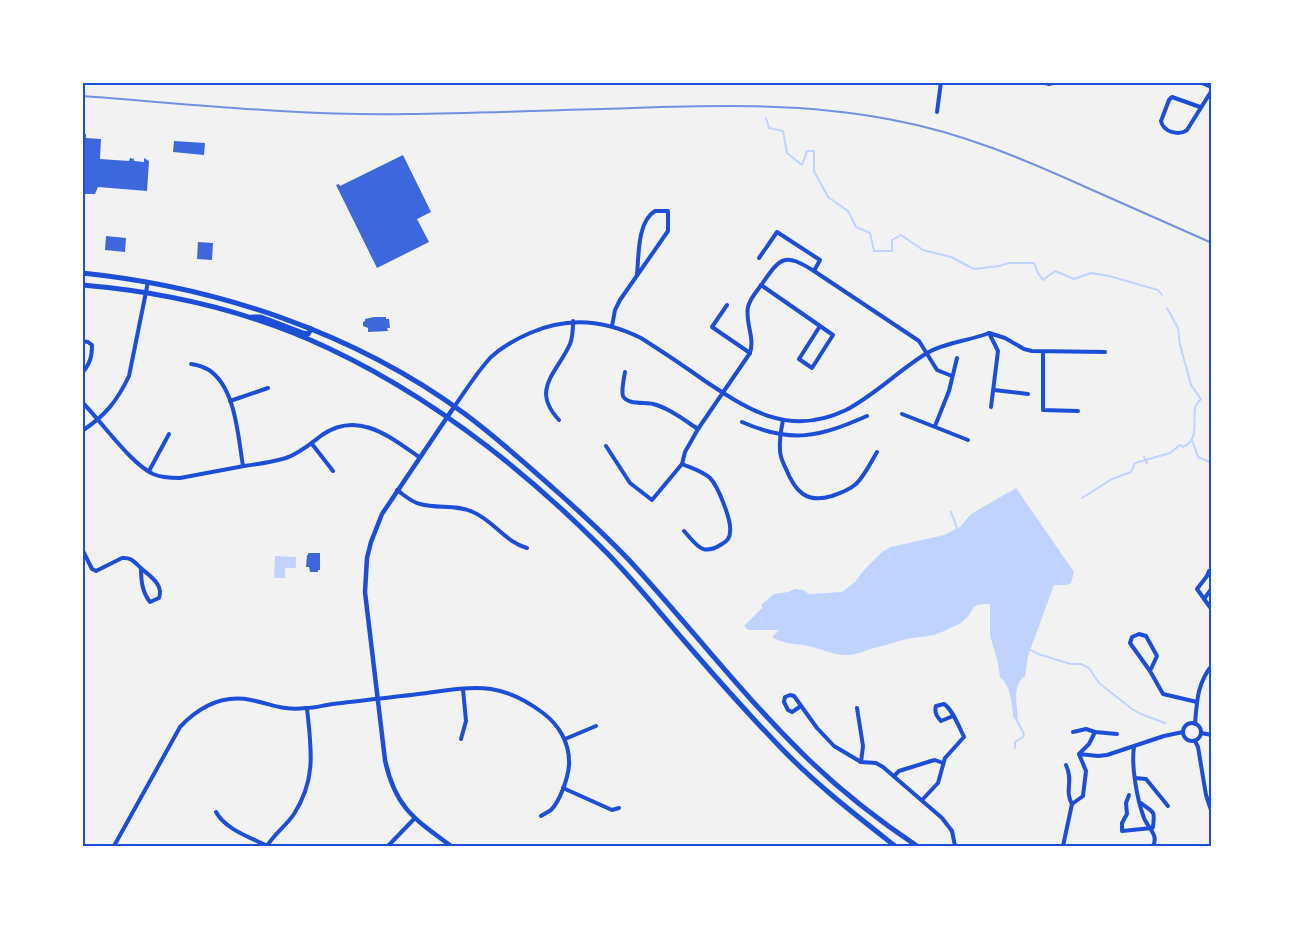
<svg xmlns="http://www.w3.org/2000/svg" width="1294" height="929" viewBox="0 0 1294 929" font-family="'Asap Condensed',sans-serif">
	<rect width="100%" height="100%" fill="#f2f2f2"/>
	<!-- water -->
	<g fill="#bfd3fe">
		<path d="M 1016,488 L 1074,572 L 1071,583 L 1066,585 L 1054,585 L 1028,656 L 1025,676 C 1012,684 1017,706 1018,719 L 1014,719 C 1011,705 1012,687 1000,677 L 998,663 L 990,635 L 990,604 C 966,604 977,610 964,620 C 959,625 950,628 944,631 C 932,638 920,636 907,639 C 897,641 888,645 878,647 C 866,649 857,656 845,655 C 833,655 820,648 808,646 C 795,643 784,645 772,637 L 779,630 L 748,630 L 744,626 L 762,608 L 762,604 L 774,594 L 788,592 L 795,589 L 803,590 L 809,594 L 842,592 L 855,582 L 865,569 L 882,552 L 891,547 L 944,535 L 960,527 L 971,514 Z"/>
		<polygon points="275,556 296,557 296,568 285,568 285,578 274,578"/>
	</g>
	<g fill="none" stroke-linecap="round" stroke-linejoin="round">
		<!-- stream -->
		<g stroke="#bfd3fe" stroke-width="2">
			<polyline points="756,82 756,84"/>
			<polyline points="766,118 769,128 783,131 787,153 802,165 807,151 814,151 814,171 828,197 848,211 856,227 870,233 874,251 892,251 892,240 901,235 923,250 951,257 974,269 999,266 1009,263 1034,263 1038,273 1043,280 1055,271 1074,279 1091,273 1109,276 1158,290 1162,295"/>
			<polyline points="1192,440 1198,457 1212,463"/>
			<polyline points="1144,457 1147,463"/>
			<path d="M 1082,498 L 1112,479 L 1131,472 L 1135,463 L 1170,453 L 1180,445 L 1183,447 C 1199,440 1193,423 1195,409 C 1195,405 1198,402 1201,399 L 1191,385 L 1180,345 L 1178,328 L 1167,308"/>
			<polyline points="951,512 957,528"/>
			<polyline points="1031,650 1038,654 1071,664 1081,664 1089,668 1099,683 1132,709 1141,714 1165,723"/>
			<polyline points="1015,748 1015,742 1023,737 1024,734 1016,719"/>
		</g>
	</g>
	<!-- building -->
	<g fill="#3d67dc">
		<polygon points="82,134 86,134 86,138 101,139 100,159 129,161 130,158 134,159 134,161 144,162 144,158 149,161 147,191 98,187 95,194 82,194"/>
		<polygon points="174,141 205,143 204,155 173,152"/>
		<polygon points="403,155 431,212 417,219 429,242 377,268 336,185 339,184 340,186"/>
		<polygon points="106,236 126,238 125,252 105,250"/>
		<polygon points="198,242 213,243 212,260 197,259"/>
		<polygon points="374,317 386,317 386,319 389,319 390,328 387,328 388,331 368,332 368,328 363,326 363,322 365,321 365,319"/>
		<polygon points="308,553 320,553 320,570 318,570 318,572 310,572 309,567 306,567 307,555 308,555"/>
	</g>
	<g fill="none" stroke-linecap="round" stroke-linejoin="round">
		<!-- minor -->
		<g stroke="#1d4ed8" stroke-width="4">
			<polyline points="1042,82 1049,84 1056,82"/>
			<path d="M 1200,107 L 1172,97 L 1169,100 L 1161,121 C 1163,132 1179,136 1187,130 L 1212,90"/>
			<polyline points="937,112 941,82"/>
			<polyline points="759,258 777,232 820,260 814,271"/>
			<polyline points="761,285 833,335 812,368 799,359 820,326"/>
			<polyline points="727,305 712,327 750,353"/>
			<path d="M 612,326 L 615,310 L 620,300 L 668,231 L 668,211 L 655,211 C 637,222 639,256 637,274"/>
			<polyline points="989,333 1005,338 1024,349 1032,351 1105,352"/>
			<polyline points="989,333 998,351 991,407"/>
			<path d="M 82,341 L 88,342 L 92,345 C 92,357 90,364 82,373"/>
			<polyline points="1043,352 1043,410 1078,411"/>
			<path d="M 191,364 C 197,365 204,367 209,370 C 236,388 238,437 243,466"/>
			<path d="M 625,372 C 624,378 621,390 623,396 C 627,405 645,402 653,404 C 669,408 684,420 698,429"/>
			<polyline points="994,390 1028,394"/>
			<polyline points="230,401 268,388"/>
			<path d="M 82,402 C 102,422 130,463 153,474 C 162,478 171,478 180,478 C 202,474 223,470 244,466 C 259,464 272,462 286,458 C 300,453 310,444 322,435 C 358,410 390,437 419,457"/>
			<path d="M 454,407 C 466,390 477,372 491,357 C 502,347 516,339 530,333 C 568,316 605,320 641,338 C 663,352 684,366 705,381 C 750,411 790,437 846,410 C 875,395 899,370 927,353 C 946,342 969,341 989,333"/>
			<polyline points="902,414 968,440"/>
			<path d="M 559,420 C 530,389 557,373 570,344 C 573,337 573,329 573,321"/>
			<path d="M 783,420 C 781,430 779,440 780,450 C 780,457 783,463 786,469 C 795,491 806,504 832,496 C 841,493 849,490 856,484 C 865,475 871,462 877,452"/>
			<path d="M 742,422 C 792,444 819,437 867,416"/>
			<polyline points="935,426 949,391 957,358"/>
			<path d="M 82,431 C 106,415 117,401 129,376 L 148,282"/>
			<polyline points="312,444 333,471"/>
			<path d="M 606,446 L 630,483 L 652,500 L 682,464 L 685,452 L 698,429 L 750,353 C 755,337 745,323 748,307 C 750,298 757,291 762,284 C 781,256 785,253 814,271 L 919,341 L 937,370 L 952,376"/>
			<path d="M 682,464 C 691,468 702,471 710,478 C 718,486 732,521 730,532 C 730,538 726,542 722,544 C 702,557 697,545 684,531"/>
			<polyline points="149,471 169,434"/>
			<path d="M 397,490 C 404,495 411,502 420,504 C 438,509 456,504 473,512 C 494,521 505,542 527,548"/>
			<path d="M 82,549 L 92,569 L 96,571 L 122,558 C 132,557 135,563 142,569 C 150,576 164,585 159,598 L 150,602 C 142,592 141,580 141,568"/>
			<polyline points="1212,570 1209,571 1207,576 1197,589 1212,610"/>
			<polyline points="1204,599 1212,588"/>
			<polyline points="1150,671 1130,643 1132,637 1139,634 1146,636 1157,656 1150,671 1163,694 1197,702"/>
			<polyline points="801,706 792,712 788,710 784,702 785,697 790,695 794,696 817,728 834,746 861,762 876,763 883,767 942,818 952,831 955,846"/>
			<polyline points="857,708 863,746 861,762"/>
			<circle cx="1192" cy="732" r="9"/>
			<path d="M 1195,724 C 1197,701 1197,684 1212,665"/>
			<polyline points="1073,732 1086,729 1095,732"/>
			<polyline points="1201,733 1212,735"/>
			<polyline points="461,739 466,721 463,689"/>
			<polyline points="565,739 596,726"/>
			<polyline points="1195,741 1198,747 1206,795 1212,813"/>
			<path d="M 1134,747 C 1131,766 1137,799 1144,818 C 1148,828 1159,835 1153,846"/>
			<polyline points="1079,754 1089,744 1095,732 1117,734"/>
			<path d="M 1066,765 C 1074,782 1064,790 1072,804"/>
			<polyline points="894,776 899,771 931,761 935,760 943,763"/>
			<polyline points="1135,778 1146,779 1168,806"/>
			<polyline points="563,788 612,810 619,808"/>
			<polyline points="1129,795 1126,803 1127,814 1122,823 1122,831 1152,828"/>
			<path d="M 922,800 L 938,783 L 945,758 L 964,737 C 959,727 953,710 944,704 L 936,706 C 934,712 937,717 941,721 L 953,716"/>
			<path d="M 1141,803 C 1154,814 1155,809 1153,827 L 1152,828"/>
			<path d="M 216,812 C 226,830 250,837 267,846"/>
			<path d="M 114,846 L 180,727 C 199,707 222,694 251,700 C 272,704 283,711 306,708 C 315,708 324,705 333,704 C 364,700 396,697 427,693 C 448,690 470,686 491,689 C 510,692 527,701 543,713 C 559,725 570,743 569,765 C 568,778 560,801 551,810 C 548,812 544,814 541,816"/>
			<path d="M 267,846 C 274,834 286,826 294,814 C 317,778 311,748 307,708"/>
			<polyline points="388,846 414,819"/>
			<polyline points="1063,846 1072,804 1083,796 1086,771 1079,754 1098,756 1107,755 1164,736 1183,732"/>
		</g>
		<!-- tertiary -->
		<g stroke="#1d4ed8" stroke-width="4.5">
			<polyline points="1200,82 1212,87"/>
			<path d="M 451,846 C 414,819 395,807 385,760 L 365,592 L 367,558 L 371,542 L 382,514 L 454,407"/>
		</g>
		<!-- secondary -->
		<g stroke="#1d4ed8" stroke-width="5">
			<path d="M 82,273 C 218,287 355,333 465,414 C 496,437 525,463 553,488 C 579,511 605,535 629,560 C 689,625 743,696 807,758 C 841,791 878,820 917,846"/>
			<path d="M 82,285 C 166,292 252,312 328,348 C 430,396 520,466 599,545 C 631,576 658,611 687,644 C 718,680 750,716 783,750 C 818,786 857,816 895,846"/>
			<polyline points="252,317 261,317 303,333 308,334 311,329"/>
		</g>
		<!-- rail -->
		<path stroke="#7290e2" stroke-width="2" d="M 82,96 C 190,104 299,116 407,114 C 482,113 558,110 633,108 C 720,105 807,103 893,120 C 963,133 1026,160 1090,189 C 1130,207 1171,225 1212,243"/>
	</g>
	<!-- border -->
	<rect width="1294" height="929" fill="none" stroke="#ffffff" stroke-width="168"/>
	<rect x="84" y="84" width="1126" height="761" fill="none" stroke="#1d4ed8" stroke-width="2"/>
</svg>
